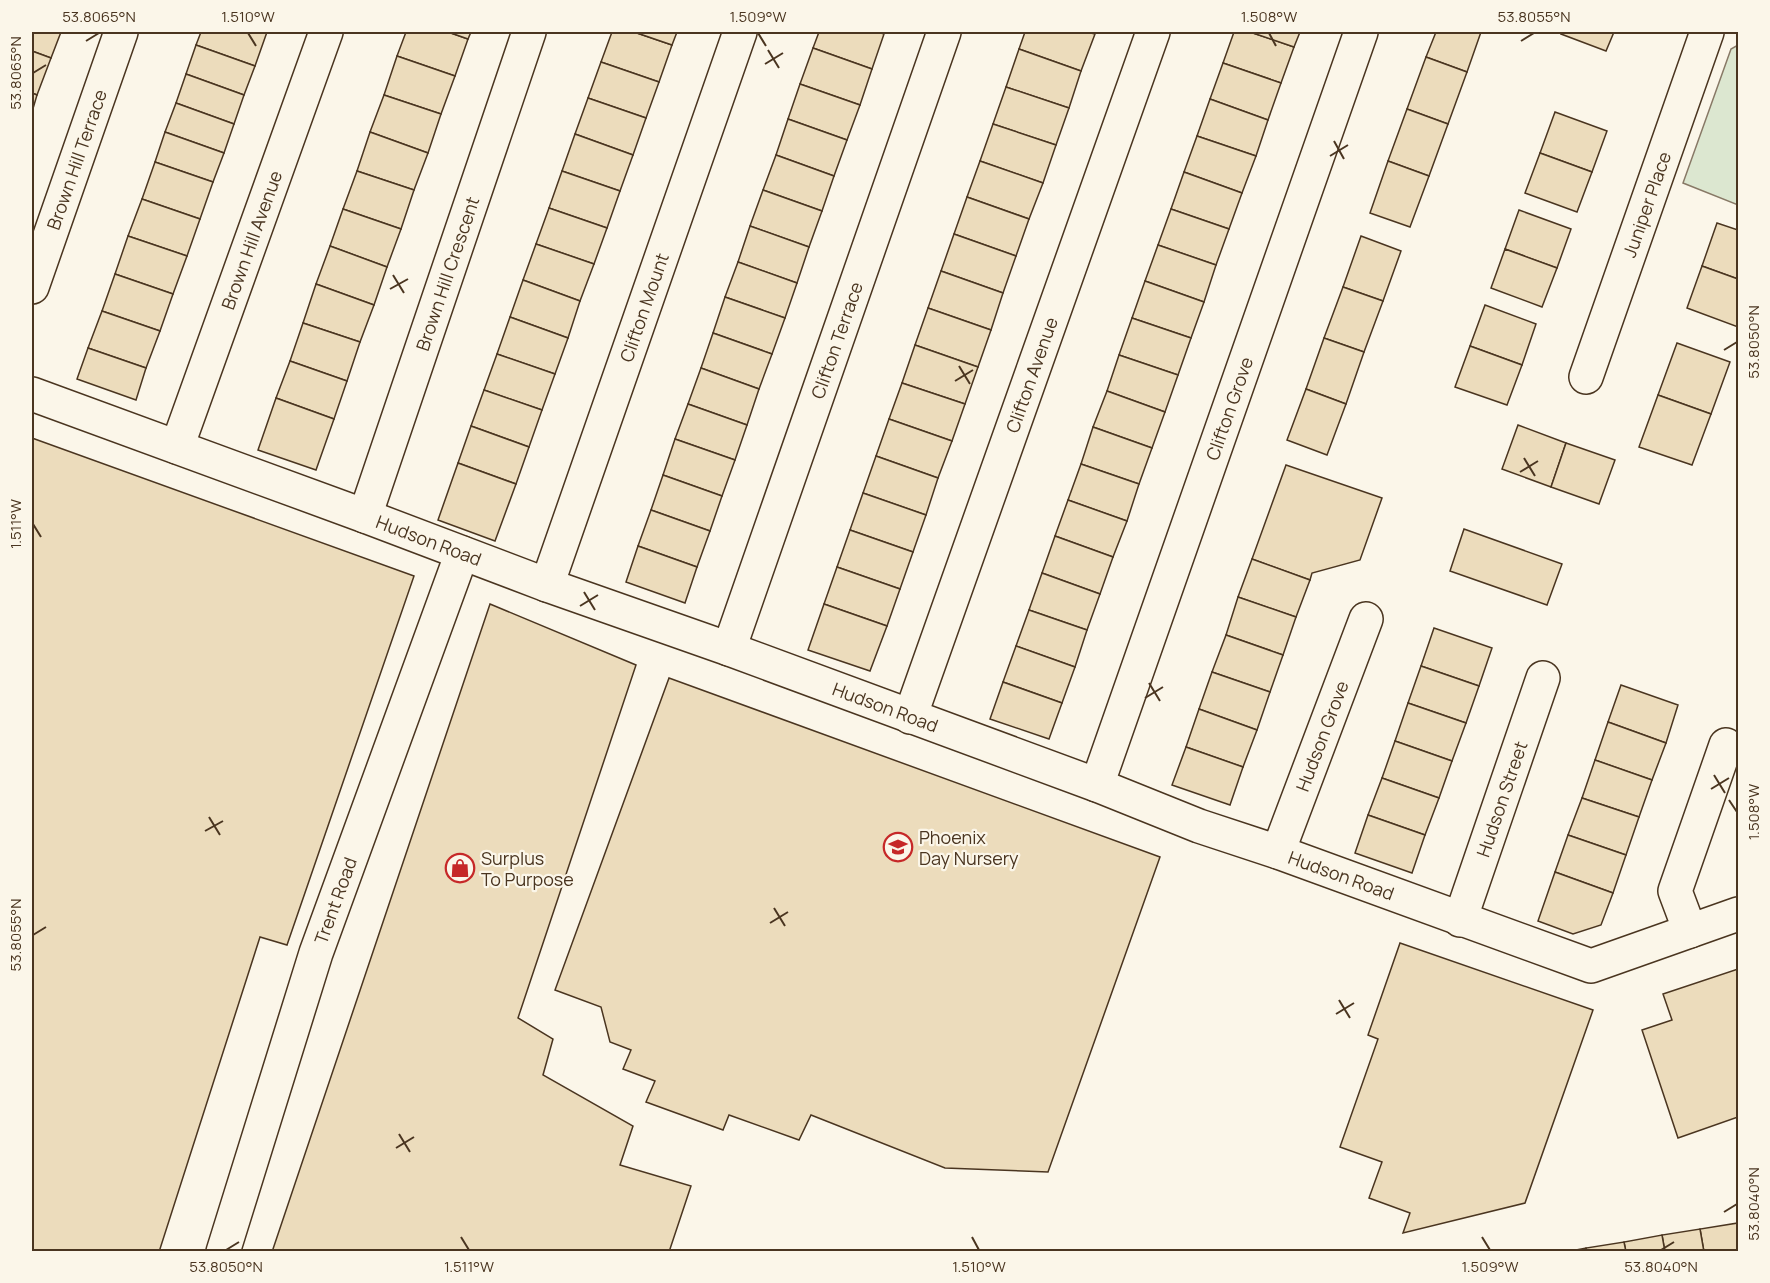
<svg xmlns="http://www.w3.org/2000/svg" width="1770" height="1283" viewBox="0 0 1770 1283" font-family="Manrope,sans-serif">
	<rect width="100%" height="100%" fill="#fbf6e9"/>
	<!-- green -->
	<polygon fill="#dce7d0" stroke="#887966" stroke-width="1.5" points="1738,45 1738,205 1683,183 1731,49"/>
	<!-- building -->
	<g fill="#ecdcbc" stroke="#4a3520" stroke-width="1.5">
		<polygon points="32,32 61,32 51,58 32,51"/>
		<polygon points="201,32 267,32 255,66 196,45"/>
		<polygon points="406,32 448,32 468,39 455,76 397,56"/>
		<polygon points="448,32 471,32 468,39"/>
		<polygon points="612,32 634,32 672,45 659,82 601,62"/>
		<polygon points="634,32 677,32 672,45"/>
		<polygon points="819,32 878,32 884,34 872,69 813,48"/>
		<polygon points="1025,32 1087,32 1095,34 1081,71 1019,49"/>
		<polygon points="1234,32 1250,32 1294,47 1281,83 1223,63"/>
		<polygon points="1250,32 1300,32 1294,47"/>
		<polygon points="1436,32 1481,32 1467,72 1426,57"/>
		<polygon points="1562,32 1614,32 1606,51 1561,34"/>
		<polygon points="196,45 255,66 244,95 186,74"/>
		<polygon points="813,48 872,69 860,105 800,84"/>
		<polygon points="1019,49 1081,71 1069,108 1006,87"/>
		<polygon points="32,51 51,58 37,95 32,93"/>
		<polygon points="397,56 455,76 441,114 384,95"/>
		<polygon points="1426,57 1467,72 1448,124 1407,109"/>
		<polygon points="601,62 659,82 646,118 588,98"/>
		<polygon points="1223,63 1281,83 1268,120 1210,99"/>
		<polygon points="186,74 244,95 234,124 176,103"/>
		<polygon points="800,84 860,105 847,140 788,119"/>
		<polygon points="1006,87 1069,108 1056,145 993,124"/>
		<polygon points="32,93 37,95 32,112"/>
		<polygon points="384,95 441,114 428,153 370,132"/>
		<polygon points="588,98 646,118 633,155 575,134"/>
		<polygon points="1210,99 1268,120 1256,156 1197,136"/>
		<polygon points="176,103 234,124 224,153 165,132"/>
		<polygon points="1407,109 1448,124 1429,176 1388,161"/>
		<polygon points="1555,112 1607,131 1592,172 1540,153"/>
		<polygon points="788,119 847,140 834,176 776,155"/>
		<polygon points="993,124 1056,145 1043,183 980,161"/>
		<polygon points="165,132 224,153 213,182 155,162"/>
		<polygon points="370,132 428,153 414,190 357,171"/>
		<polygon points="575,134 633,155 620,191 562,171"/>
		<polygon points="1197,136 1256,156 1242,193 1184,172"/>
		<polygon points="1540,153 1592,172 1577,212 1525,193"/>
		<polygon points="776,155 834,176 822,211 763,190"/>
		<polygon points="980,161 1043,183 1029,219 967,197"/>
		<polygon points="1388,161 1429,176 1410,227 1370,213"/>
		<polygon points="155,162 213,182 200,219 142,199"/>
		<polygon points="357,171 414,190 401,229 343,209"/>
		<polygon points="562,171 620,191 607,228 549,208"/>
		<polygon points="1184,172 1242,193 1229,229 1171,209"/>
		<polygon points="763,190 822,211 809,247 750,226"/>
		<polygon points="967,197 1029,219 1016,256 954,234"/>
		<polygon points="142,199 200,219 187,256 128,236"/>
		<polygon points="549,208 607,228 594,264 536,244"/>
		<polygon points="343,209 401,229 387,267 330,246"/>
		<polygon points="1171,209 1229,229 1216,265 1158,245"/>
		<polygon points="1519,210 1571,229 1557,268 1505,249"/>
		<polygon points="1717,223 1738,230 1738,279 1702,266"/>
		<polygon points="750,226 809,247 797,283 738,262"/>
		<polygon points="954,234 1016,256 1003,293 941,271"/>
		<polygon points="128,236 187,256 173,294 115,274"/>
		<polygon points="1361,236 1401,251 1383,301 1343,287"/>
		<polygon points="536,244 594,264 580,301 523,280"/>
		<polygon points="1158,245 1216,265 1204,302 1145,281"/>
		<polygon points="330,246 387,267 374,305 316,284"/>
		<polygon points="1505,249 1557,268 1542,307 1491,288"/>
		<polygon points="738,262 797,283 785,318 725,297"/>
		<polygon points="1702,266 1738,279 1738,327 1687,308"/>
		<polygon points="941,271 1003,293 991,330 928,308"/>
		<polygon points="115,274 173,294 160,331 102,311"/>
		<polygon points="523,280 580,301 568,338 510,317"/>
		<polygon points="1145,281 1204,302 1191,338 1132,318"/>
		<polygon points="316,284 374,305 360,342 303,323"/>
		<polygon points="1343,287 1383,301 1364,352 1324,338"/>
		<polygon points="725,297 785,318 772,354 713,333"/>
		<polygon points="1485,305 1536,324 1522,365 1470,346"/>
		<polygon points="928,308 991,330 978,367 915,345"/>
		<polygon points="102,311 160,331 146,368 88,348"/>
		<polygon points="510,317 568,338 555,374 497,354"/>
		<polygon points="1132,318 1191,338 1178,375 1119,355"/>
		<polygon points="303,323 360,342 347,381 290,361"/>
		<polygon points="713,333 772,354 759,389 701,368"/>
		<polygon points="1324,338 1364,352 1346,404 1306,389"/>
		<polygon points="1677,343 1730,362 1711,414 1658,395"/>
		<polygon points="915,345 978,367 965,404 902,383"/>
		<polygon points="1470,346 1522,365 1507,405 1455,387"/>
		<polygon points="88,348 146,368 136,400 77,379"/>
		<polygon points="497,354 555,374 542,410 484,390"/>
		<polygon points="1119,355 1178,375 1165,412 1107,391"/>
		<polygon points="290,361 347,381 334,419 276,398"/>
		<polygon points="701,368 759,389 747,425 688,404"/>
		<polygon points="902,383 965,404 952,441 889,419"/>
		<polygon points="1306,389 1346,404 1327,455 1287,440"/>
		<polygon points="484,390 542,410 529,447 471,426"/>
		<polygon points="1107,391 1165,412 1152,448 1093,427"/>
		<polygon points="1658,395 1711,414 1692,465 1639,447"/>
		<polygon points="276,398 334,419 316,470 258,450"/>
		<polygon points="688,404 747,425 735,460 675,439"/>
		<polygon points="889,419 952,441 938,478 876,456"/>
		<polygon points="1518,425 1566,443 1551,487 1502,469"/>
		<polygon points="471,426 529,447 516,484 458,463"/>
		<polygon points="1093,427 1152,448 1139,484 1081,464"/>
		<polygon points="32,438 414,576 287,945 260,937 159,1252 32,1252"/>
		<polygon points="675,439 735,460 722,496 663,475"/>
		<polygon points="1566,443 1615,460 1599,504 1551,487"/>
		<polygon points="876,456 938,478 926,515 863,493"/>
		<polygon points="458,463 516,484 495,541 438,520"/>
		<polygon points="1081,464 1139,484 1127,521 1068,500"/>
		<polygon points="1286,465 1382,498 1360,560 1312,573 1310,580 1252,559"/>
		<polygon points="663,475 722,496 710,531 651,510"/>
		<polygon points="863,493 926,515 913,552 850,530"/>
		<polygon points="1068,500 1127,521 1113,557 1055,536"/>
		<polygon points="651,510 710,531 697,567 638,546"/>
		<polygon points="1464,529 1562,564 1547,605 1450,571"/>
		<polygon points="850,530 913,552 900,589 837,567"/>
		<polygon points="1055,536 1113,557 1100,594 1042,573"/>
		<polygon points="638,546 697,567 685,603 626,582"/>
		<polygon points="1252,559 1310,580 1296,617 1238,597"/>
		<polygon points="837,567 900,589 887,626 824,604"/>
		<polygon points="1042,573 1100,594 1087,630 1029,610"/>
		<polygon points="1238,597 1296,617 1283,655 1226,635"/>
		<polygon points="490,604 636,665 518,1018 553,1039 543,1075 633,1126 620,1165 691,1186 669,1252 272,1252"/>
		<polygon points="824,604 887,626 870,671 808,650"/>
		<polygon points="1029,610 1087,630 1075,667 1016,646"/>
		<polygon points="1434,628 1492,648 1479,686 1421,666"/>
		<polygon points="1226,635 1283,655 1270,692 1212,672"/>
		<polygon points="1016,646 1075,667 1062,703 1003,682"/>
		<polygon points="1421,666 1479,686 1466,723 1408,703"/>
		<polygon points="1212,672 1270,692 1257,730 1199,709"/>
		<polygon points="669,678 1160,857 1048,1172 945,1168 811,1115 799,1140 729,1115 723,1130 646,1102 655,1081 623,1069 631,1050 610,1042 601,1007 555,990"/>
		<polygon points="1003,682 1062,703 1049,739 990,719"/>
		<polygon points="1621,685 1678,705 1666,743 1608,722"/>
		<polygon points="1408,703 1466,723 1452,761 1395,741"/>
		<polygon points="1199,709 1257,730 1243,767 1186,747"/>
		<polygon points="1608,722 1666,743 1652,780 1595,760"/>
		<polygon points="1395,741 1452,761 1439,798 1382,778"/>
		<polygon points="1186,747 1243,767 1230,805 1172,785"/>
		<polygon points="1595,760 1652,780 1639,817 1582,798"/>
		<polygon points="1382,778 1439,798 1425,835 1368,815"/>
		<polygon points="1582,798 1639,817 1626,855 1568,835"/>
		<polygon points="1368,815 1425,835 1412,873 1355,853"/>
		<polygon points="1568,835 1626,855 1613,893 1555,872"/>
		<polygon points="1555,872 1613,893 1601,925 1573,934 1538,921"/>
		<polygon points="1400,943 1593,1010 1525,1203 1403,1233 1410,1213 1369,1198 1382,1162 1340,1147 1378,1039 1368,1035"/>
		<polygon points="1738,969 1738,1117 1678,1138 1642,1030 1672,1020 1663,994"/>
		<polygon points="1738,1223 1738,1252 1704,1252 1700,1229"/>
		<polygon points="1700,1229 1704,1252 1665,1252 1662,1235"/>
		<polygon points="1662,1235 1665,1252 1626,1252 1624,1242"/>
		<polygon points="1624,1242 1626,1252 1587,1252 1586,1248"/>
		<polygon points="1586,1248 1587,1252 1565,1252"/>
	</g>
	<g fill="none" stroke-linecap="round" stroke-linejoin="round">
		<!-- street casing -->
		<g stroke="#4a3520" stroke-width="36">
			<g id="street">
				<path id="s1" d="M 32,287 L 121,32"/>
				<path id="s2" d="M 1586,377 L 1707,32"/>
				<path id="s3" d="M 177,447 L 326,32"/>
				<path id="s4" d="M 365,516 L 529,32"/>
				<path id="s5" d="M 547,585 L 740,32"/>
				<path id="s6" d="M 729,649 L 944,32"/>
				<path id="s7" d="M 910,717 L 1153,32"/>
				<path id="s8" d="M 1097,785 L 1361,32"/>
				<path id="s9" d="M 1278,852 L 1366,619"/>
				<path id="s10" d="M 1460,920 L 1543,678"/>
				<polyline points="1690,931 1675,891 1726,745"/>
				<path id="s11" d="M 223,1252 L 316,953 L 462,553"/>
			</g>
		</g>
		<!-- secondary casing -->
		<g stroke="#4a3520" stroke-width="36">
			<g id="secondary">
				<path id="s12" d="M 32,394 L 365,516 L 547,585 L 729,649 L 1097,785 L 1199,826 L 1278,852 L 1591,966 L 1738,914"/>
			</g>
		</g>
		<!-- street -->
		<use href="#street" stroke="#fbf6e9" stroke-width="33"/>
		<!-- secondary -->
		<use href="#secondary" stroke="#fbf6e9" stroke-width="33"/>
	</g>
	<!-- ticks -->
	<path fill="none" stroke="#4a3520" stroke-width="2" d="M 248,33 L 256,46M 758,33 L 766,46M 1269,33 L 1276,46M 86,41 L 99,33M 1521,41 L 1534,33M 768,50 L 779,68M 765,64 L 783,53M 33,73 L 46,65M 1334,141 L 1344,159M 1330,156 L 1348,145M 393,275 L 404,293M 390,289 L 408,279M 1724,350 L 1737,342M 959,366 L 970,384M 955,381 L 973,370M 1524,458 L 1535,476M 1520,472 L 1538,461M 33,524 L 41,537M 584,592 L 595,610M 580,606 L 598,595M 1149,683 L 1160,701M 1145,698 L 1163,687M 1714,775 L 1725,793M 1711,789 L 1729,778M 1729,800 L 1737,812M 209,817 L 220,835M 205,831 L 223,821M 774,908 L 785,926M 770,923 L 788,912M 33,935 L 46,927M 1339,1000 L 1350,1018M 1336,1014 L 1354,1003M 399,1134 L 410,1152M 396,1148 L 414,1137M 1724,1212 L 1737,1204M 461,1237 L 469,1250M 972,1237 L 979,1250M 1482,1237 L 1490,1250M 226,1250 L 239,1242M 1661,1250 L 1674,1242"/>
	<!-- icons -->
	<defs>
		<g id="school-ring" transform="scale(1.5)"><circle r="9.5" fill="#fbf6e9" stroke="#c62828" stroke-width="1.5"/><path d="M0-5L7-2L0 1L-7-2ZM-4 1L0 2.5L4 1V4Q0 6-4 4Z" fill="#c62828"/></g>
		<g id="shop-ring" transform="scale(1.5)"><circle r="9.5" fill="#fbf6e9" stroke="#c62828" stroke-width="1.5"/><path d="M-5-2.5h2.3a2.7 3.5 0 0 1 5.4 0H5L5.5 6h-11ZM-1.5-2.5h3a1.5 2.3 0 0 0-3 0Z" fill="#c62828"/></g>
	</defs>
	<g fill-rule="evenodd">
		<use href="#school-ring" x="898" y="847"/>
		<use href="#shop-ring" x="460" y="868"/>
	</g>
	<g text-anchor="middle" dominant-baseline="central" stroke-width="4.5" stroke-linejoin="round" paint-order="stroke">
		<!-- street labels -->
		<g font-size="18" fill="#4a3520" stroke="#fbf6e9">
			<text stroke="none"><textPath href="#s1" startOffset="135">Brown Hill Terrace</textPath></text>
			<text stroke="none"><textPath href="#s2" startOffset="183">Juniper Place</textPath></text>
			<text stroke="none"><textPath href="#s3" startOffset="220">Brown Hill Avenue</textPath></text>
			<text stroke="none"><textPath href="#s4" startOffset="256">Brown Hill Crescent</textPath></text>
			<text stroke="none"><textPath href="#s5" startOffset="294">Clifton Mount</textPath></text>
			<text stroke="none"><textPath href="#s6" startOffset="327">Clifton Terrace</textPath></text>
			<text stroke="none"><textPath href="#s7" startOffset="363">Clifton Avenue</textPath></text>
			<text stroke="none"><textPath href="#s8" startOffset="399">Clifton Grove</textPath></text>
			<text stroke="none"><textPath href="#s12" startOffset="423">Hudson Road</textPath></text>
			<text stroke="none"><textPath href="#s12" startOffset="909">Hudson Road</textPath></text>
			<text stroke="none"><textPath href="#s9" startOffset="124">Hudson Grove</textPath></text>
			<text stroke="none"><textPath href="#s10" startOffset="128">Hudson Street</textPath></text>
			<text stroke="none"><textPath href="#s12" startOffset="1395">Hudson Road</textPath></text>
			<text stroke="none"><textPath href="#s11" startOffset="369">Trent Road</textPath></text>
		</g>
		<!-- poi labels -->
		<g font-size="18" fill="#4a3520" stroke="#fbf6e9" text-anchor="start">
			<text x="919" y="837">Phoenix<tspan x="919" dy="21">Day Nursery</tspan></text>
			<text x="481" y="858">Surplus<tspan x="481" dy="21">To Purpose</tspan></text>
		</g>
	</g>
	<!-- border -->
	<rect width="1770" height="1283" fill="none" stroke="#fbf6e9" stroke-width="66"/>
	<rect x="33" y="33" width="1704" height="1217" fill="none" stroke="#4a3520" stroke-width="2"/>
	<g font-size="15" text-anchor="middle" fill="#4a3520">
		<text x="99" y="22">53.8065°N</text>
		<text x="248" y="22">1.510°W</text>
		<text x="758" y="22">1.509°W</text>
		<text x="1269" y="22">1.508°W</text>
		<text x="1534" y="22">53.8055°N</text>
		<text transform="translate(16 73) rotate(-90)" y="5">53.8065°N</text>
		<text transform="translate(1754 342) rotate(-90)" y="5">53.8050°N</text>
		<text transform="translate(16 524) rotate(-90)" y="5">1.511°W</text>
		<text transform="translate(1754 812) rotate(-90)" y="5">1.508°W</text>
		<text transform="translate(16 935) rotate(-90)" y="5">53.8055°N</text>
		<text transform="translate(1754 1204) rotate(-90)" y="5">53.8040°N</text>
		<text x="226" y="1272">53.8050°N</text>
		<text x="469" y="1272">1.511°W</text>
		<text x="979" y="1272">1.510°W</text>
		<text x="1490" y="1272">1.509°W</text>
		<text x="1661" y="1272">53.8040°N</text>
	</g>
</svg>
